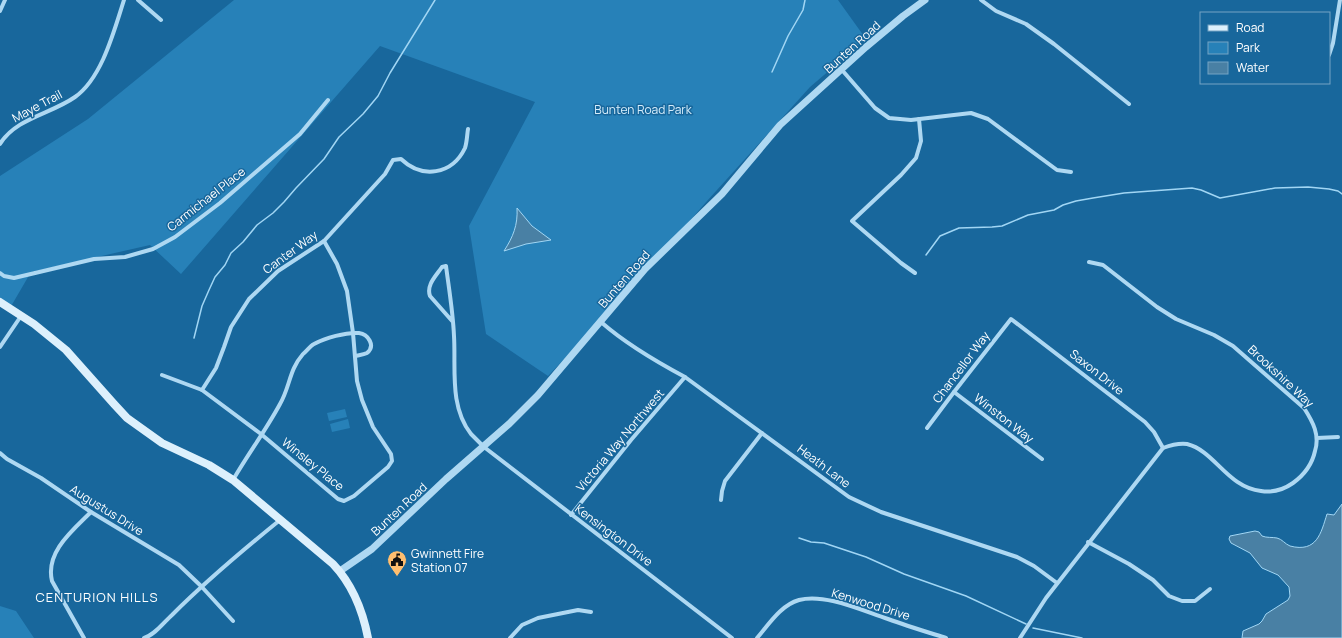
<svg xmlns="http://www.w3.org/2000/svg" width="1342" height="638" viewBox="0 0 1342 638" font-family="Manrope,sans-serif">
	<rect width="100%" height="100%" fill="#18679c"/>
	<!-- green -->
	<g fill="#2781b8">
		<polygon points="234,0 838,0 866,39 810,87 707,201 625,295 548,376 486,334 469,226 535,102 380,46 181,274 150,245 31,272 10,308 0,300 0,176 88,119"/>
		<polygon points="345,409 347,417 329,421 327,413"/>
		<polygon points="348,419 350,428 332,432 330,424"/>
		<polygon points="0,606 16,611 34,638 0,638"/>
	</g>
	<!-- water -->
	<g fill="#4980a4" stroke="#a1d6f4">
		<path d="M 517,208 L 532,226 L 551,240 L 526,244 L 504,251 C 513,237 518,225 517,208 Z"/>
		<path d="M 1342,504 L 1342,638 L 1242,638 L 1243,631 L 1259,624 L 1262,621 L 1266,614 L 1288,600 L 1290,596 L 1289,587 L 1278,575 L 1262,568 L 1250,553 L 1231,543 L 1229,539 L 1230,536 L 1255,531 L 1259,532 L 1262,536 C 1267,538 1272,537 1277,538 C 1282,539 1285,544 1290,546 C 1317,553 1321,533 1327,514 L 1334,515 Z"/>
	</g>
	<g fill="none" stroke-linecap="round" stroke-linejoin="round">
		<!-- stream -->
		<g stroke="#a1d6f4" stroke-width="1.5">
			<polyline points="772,72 788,36 803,10 805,0"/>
			<polyline points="926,255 940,236 959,228 992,227 1002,226 1028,215 1054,210 1063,205 1076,201 1093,198 1124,193 1192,188 1201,190 1220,198 1275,188 1308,187 1329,189 1338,191 1342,194"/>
			<polyline points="194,338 202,306 209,290 215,277 225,265 231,253 243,242 257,225 273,213 284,202 296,188 324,159 339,137 363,114 378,96 390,73 435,0"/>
			<polyline points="799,538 811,542 824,543 866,557 904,574 966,596 1026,624"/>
			<polyline points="1033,628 1082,638"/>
		</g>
		<!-- minor -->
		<g stroke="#aed8f2" stroke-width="4">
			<polyline points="138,0 161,20"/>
			<polyline points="981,0 996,11 1026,24 1054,44 1129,104"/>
			<polyline points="0,11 5,0"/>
			<polyline points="1329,55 1333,43 1340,0"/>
			<polyline points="842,70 875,108 889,118 911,120 971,113 988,119 1057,170 1071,172"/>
			<path d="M 0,144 C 16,118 51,114 75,97 C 102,78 114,31 124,0"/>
			<polyline points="0,273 4,276 14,278 94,259 125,257 153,249 175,237 220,203 300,134 328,100"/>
			<polyline points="915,273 901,263 852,221 901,175 916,158 921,141 919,119"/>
			<path d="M 453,322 L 430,296 C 426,285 436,276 442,267 L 446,266 C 449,289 453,312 454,336 C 456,368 449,406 471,434 C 475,438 480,443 484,447 L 732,638"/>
			<path d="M 601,322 C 626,344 655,361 685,377 L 849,497 L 881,512 L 1017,557 L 1034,566 L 1057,583"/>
			<polyline points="0,347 21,316"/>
			<polyline points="162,375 202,390 261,434 338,499 344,501 354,496 388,467 392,461 391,454 373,427 362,400 357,381 353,333 347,291 337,264 324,241"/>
			<path d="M 202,390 L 216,368 L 224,347 L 231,327 L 249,299 L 278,271 L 324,241 L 385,174 L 393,160 L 401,159 C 422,179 452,175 465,148 C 467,142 467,135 468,129"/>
			<polyline points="954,392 1042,459"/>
			<polyline points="927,428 954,392 1011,319 1145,422 1154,432 1163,448"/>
			<polyline points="1317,438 1338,437"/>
			<polyline points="0,453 7,459 41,478 91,512 179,565 201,586 233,621"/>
			<path d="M 233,480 C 248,454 266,430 280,404 C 290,387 289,370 303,354 C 307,351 310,346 314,344 C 325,338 346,332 359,333 C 368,334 376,346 367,353 C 363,355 359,355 355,356"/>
			<polyline points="721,500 722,491 725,481 762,433"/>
			<polyline points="571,515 631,440 685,377"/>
			<polyline points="1088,542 1129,564 1153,580 1169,596 1182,601 1195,601 1210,589"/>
			<path d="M 84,638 L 52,581 C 45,552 73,530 91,512"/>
			<path d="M 144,638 C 155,635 164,622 172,615 C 206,581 243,550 280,520"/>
			<polyline points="510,638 522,625 538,618 578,610 591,612"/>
			<path d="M 757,638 C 769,624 781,605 799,600 C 825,593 863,611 888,619 C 907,626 927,632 946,638"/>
			<path d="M 1020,638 L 1046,598 L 1163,448 C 1171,445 1179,443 1187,444 C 1215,451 1227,487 1261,491 C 1273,493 1283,490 1293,483 C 1304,475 1312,465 1315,451 C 1320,435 1313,422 1304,408 L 1233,346 L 1214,335 L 1176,319 L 1157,307 L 1103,265 L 1089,262"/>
		</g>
		<!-- tertiary -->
		<polyline stroke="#aed8f2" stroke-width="7" points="340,571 372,549 446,479 509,424 538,395 645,269 722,194 780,125 866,47 903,16 925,0"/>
		<!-- secondary -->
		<path stroke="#ddf0fc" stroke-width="8" d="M 0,302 L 34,324 L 66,350 L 114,404 L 127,418 L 162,443 L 209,465 L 233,480 L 333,564 C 352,584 363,612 368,638"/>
	</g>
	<!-- icons -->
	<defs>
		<g id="civic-pin" transform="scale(1)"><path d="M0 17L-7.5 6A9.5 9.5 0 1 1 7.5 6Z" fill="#ffbe6f" stroke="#18679c"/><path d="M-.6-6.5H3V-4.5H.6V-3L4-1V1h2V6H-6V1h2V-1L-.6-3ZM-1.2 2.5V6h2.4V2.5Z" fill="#111"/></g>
	</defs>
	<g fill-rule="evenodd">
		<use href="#civic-pin" x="397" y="560"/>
	</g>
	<g text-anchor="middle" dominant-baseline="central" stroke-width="3" stroke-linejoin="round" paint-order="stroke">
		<!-- street labels -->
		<g font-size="12" fill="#fff" stroke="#18679c">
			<text transform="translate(852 47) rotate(-42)">Bunten Road</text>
			<text transform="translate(37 106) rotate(-28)">Maye Trail</text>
			<text transform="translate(206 199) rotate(-38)">Carmichael Place</text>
			<text transform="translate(290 252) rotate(-36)">Canter Way</text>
			<text transform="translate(624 279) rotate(-49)">Bunten Road</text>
			<text transform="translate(961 367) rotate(-53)">Chancellor Way</text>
			<text transform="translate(1097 372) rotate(38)">Saxon Drive</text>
			<text transform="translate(1281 376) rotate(43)">Brookshire Way</text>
			<text transform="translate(1004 418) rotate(38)">Winston Way</text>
			<text transform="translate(620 440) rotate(-50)">Victoria Way Northwest</text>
			<text transform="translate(313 464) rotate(39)">Winsley Place</text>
			<text transform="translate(824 466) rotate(37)">Heath Lane</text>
			<text transform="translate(399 509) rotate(-43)">Bunten Road</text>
			<text transform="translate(107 510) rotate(32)">Augustus Drive</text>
			<text transform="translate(614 535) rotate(37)">Kensington Drive</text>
			<text transform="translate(871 604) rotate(17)">Kenwood Drive</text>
		</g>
		<!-- park labels -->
		<g font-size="12" fill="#d6eefc" stroke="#18679c">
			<text x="643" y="109">Bunten Road Park</text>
		</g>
		<!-- poi labels -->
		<g font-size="12" fill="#fff" stroke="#18679c" text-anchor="start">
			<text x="411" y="553">Gwinnett Fire<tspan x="411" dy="14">Station 07</tspan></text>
		</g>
		<!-- neighbourhood labels -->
		<g font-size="13" letter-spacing="1" fill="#fff" stroke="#18679c">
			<text x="97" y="597">CENTURION HILLS</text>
		</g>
	</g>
	<!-- legend -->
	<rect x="1200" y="12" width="130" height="72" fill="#18679c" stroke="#74a4c4"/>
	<rect x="1208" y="25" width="20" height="6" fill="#ddf0fc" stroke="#74a4c4"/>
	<text x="1236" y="32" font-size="12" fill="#ffffff">Road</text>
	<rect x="1208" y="42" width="20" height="12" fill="#2781b8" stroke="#74a4c4"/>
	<text x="1236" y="52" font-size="12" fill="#ffffff">Park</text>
	<rect x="1208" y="62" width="20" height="12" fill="#4980a4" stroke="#74a4c4"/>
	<text x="1236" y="72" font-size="12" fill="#ffffff">Water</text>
</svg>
